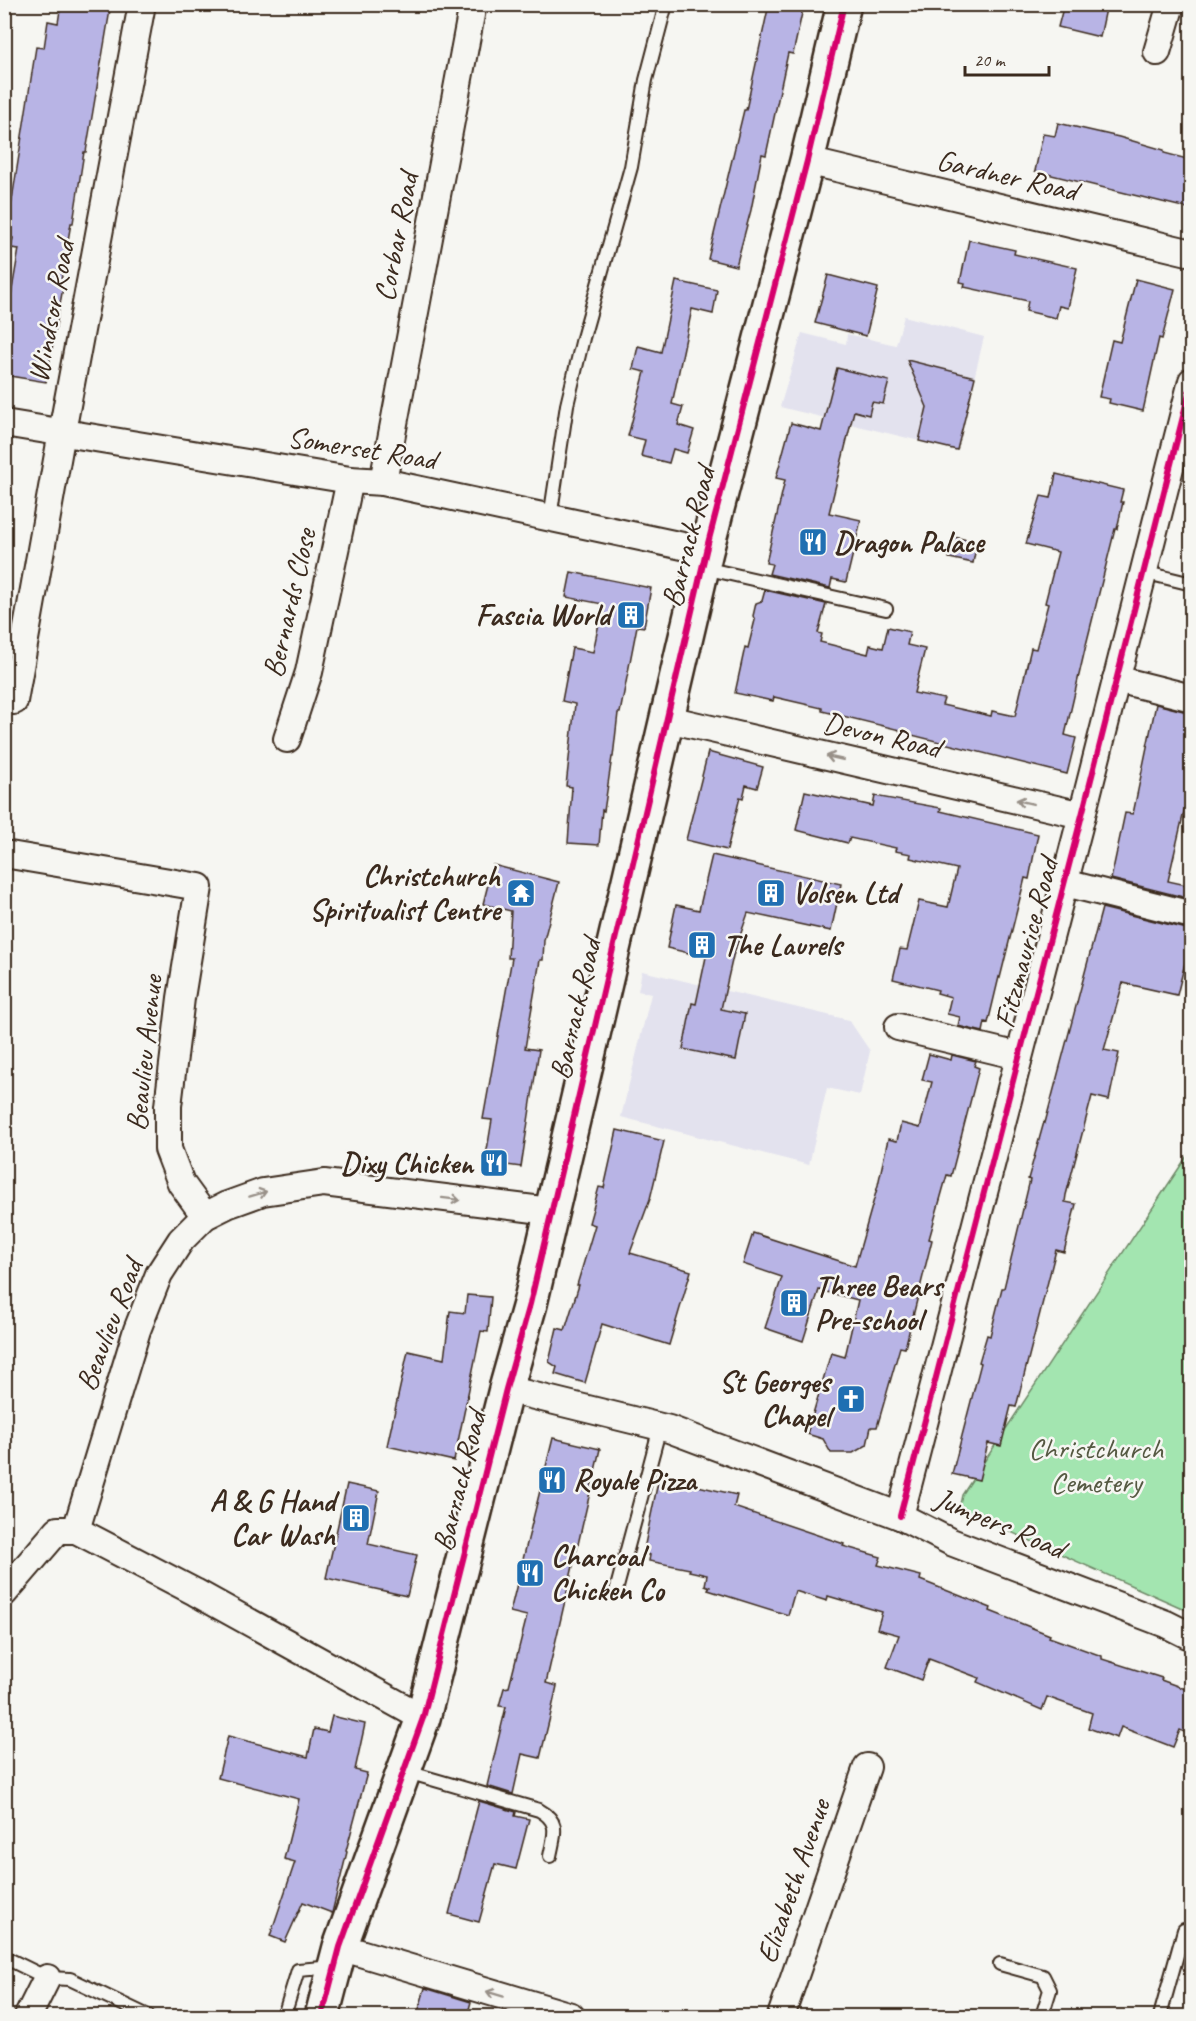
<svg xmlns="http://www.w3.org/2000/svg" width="1196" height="2021" viewBox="0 0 1196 2021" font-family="Caveat,sans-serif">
	<rect width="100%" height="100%" fill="#f6f6f2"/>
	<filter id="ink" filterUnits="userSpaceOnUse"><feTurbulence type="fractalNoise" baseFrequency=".0167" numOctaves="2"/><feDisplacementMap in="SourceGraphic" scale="12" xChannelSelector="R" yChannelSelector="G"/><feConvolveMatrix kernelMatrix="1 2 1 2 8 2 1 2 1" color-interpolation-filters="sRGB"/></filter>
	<g filter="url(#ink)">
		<!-- built -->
		<g fill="#e3e2ee">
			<polygon points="904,316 984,337 957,450 780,407 802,333 846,344 847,334 896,345"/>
			<polygon points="642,971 849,1020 870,1051 860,1095 827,1088 809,1165 621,1117 651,994 638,991"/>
		</g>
		<!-- green -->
		<polygon fill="#a3e5b0" stroke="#6f8867" stroke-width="1.5" points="1191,1150 1191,1612 959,1509 962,1495"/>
		<!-- building -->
		<g fill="#b8b4e5" stroke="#3b2a1e" stroke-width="1.5">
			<polygon points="61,4 111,4 86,152 84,152 73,223 71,223 61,281 64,282 46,382 4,375 4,336 19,249 11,248 13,238 6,238 36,47 44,48 48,21 58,23"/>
			<polygon points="769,4 804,4 793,54 788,53 766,155 762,154 751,210 736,266 708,259 744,110 746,110"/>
			<polygon points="1064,4 1107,4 1100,37 1058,27"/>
			<polygon points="1058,123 1119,137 1164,150 1164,153 1191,160 1191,209 1035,171 1043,134 1055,136"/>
			<polygon points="969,240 1015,250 1014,254 1077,268 1068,308 1059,306 1056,318 1026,311 1028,301 964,287 965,283 960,282"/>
			<polygon points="828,275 878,288 866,336 815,323"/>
			<polygon points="1136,279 1175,289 1162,339 1159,338 1143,411 1109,403 1110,399 1099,397 1112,340 1120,342"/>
			<polygon points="676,281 717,290 713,314 692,309 672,404 683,407 678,425 694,430 687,453 673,449 669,463 641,456 645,440 628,436 645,372 633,369 638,346 661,352"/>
			<polygon points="907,360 975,377 957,450 919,441 927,407"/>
			<polygon points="837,368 889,381 883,404 872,402 869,415 854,411 829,513 861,520 846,582 832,579 830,588 769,574 772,564 766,563 785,480 776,478 791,423 821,431"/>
			<polygon points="1056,474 1123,490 1120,502 1123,502 1117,529 1115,529 1086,645 1065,735 1076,738 1067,774 900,732 900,730 822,711 822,708 774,697 773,701 735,693 745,647 748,648 755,620 753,616 756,603 762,601 765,590 826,604 818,633 822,634 820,642 868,654 870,645 883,648 888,627 910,632 907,645 925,649 914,693 944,699 942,705 991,716 992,711 1015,716 1031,648 1036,649 1048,604 1045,603 1058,552 1026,544 1041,496 1051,498"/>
			<polygon points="954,537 977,542 973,563 949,558"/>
			<polygon points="571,572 651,588 644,627 637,626 620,713 618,713 613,757 612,757 604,811 602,810 599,845 568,843 572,787 566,786 575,704 562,701 572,648 593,652 603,604 566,597"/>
			<polygon points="1156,704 1191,713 1191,781 1168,881 1191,886 1191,899 1111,879 1125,813 1133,814"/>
			<polygon points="708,752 763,767 757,788 746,785 743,798 740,797 727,850 686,840"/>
			<polygon points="805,791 873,806 875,796 941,808 940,811 1038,834 1029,879 1025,878 1000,978 999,977 988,1023 985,1022 983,1032 958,1026 960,1017 947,1014 951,997 937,993 938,990 893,979 900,949 907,950 919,901 948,907 957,869 910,858 911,854 895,851 896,848 850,838 848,843 796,830"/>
			<polygon points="712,855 841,884 831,931 748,913 733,956 721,1009 745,1014 736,1060 683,1049 692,1003 696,1004 706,957 667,948 676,905 699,910"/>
			<polygon points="493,865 559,882 544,940 543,960 540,960 525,1048 539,1050 521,1167 485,1162 492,1120 483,1119 512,958 508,958 511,911 483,904"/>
			<polygon points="1102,908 1191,930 1191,939 1177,995 1123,983 1104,1050 1119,1053 1109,1100 1092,1096 1066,1195 1065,1202 1076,1204 1064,1252 1056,1250 1016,1407 1011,1406 1001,1446 988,1443 979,1480 952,1474 981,1363 979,1362 987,1335 990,1336 1002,1288 1004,1288 1030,1180 1028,1179 1044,1122 1045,1123"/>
			<polygon points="929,1054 951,1060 952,1055 976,1061 974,1066 979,1068 951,1176 947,1175 929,1239 932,1240 905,1348 900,1347 877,1427 871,1427 867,1445 853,1453 831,1453 823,1439 807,1434 831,1353 845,1357 858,1300 819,1290 803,1341 765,1328 782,1277 743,1264 753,1233 855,1266 878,1185 888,1139 897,1141 901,1123 920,1128 932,1082 922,1080"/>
			<polygon points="617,1130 664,1141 650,1199 630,1253 691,1271 669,1345 602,1324 585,1383 555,1374 557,1367 549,1362 557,1328 565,1330 579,1285 577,1285 595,1225 589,1223 599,1187 604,1188"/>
			<polygon points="467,1295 491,1297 488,1332 481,1331 454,1461 387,1446 408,1351 444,1359 450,1311 465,1313"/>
			<polygon points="553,1438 600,1449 546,1683 557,1686 550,1717 540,1758 522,1754 513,1794 487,1786 506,1707 499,1706 504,1688 509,1687 527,1616 510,1612"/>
			<polygon points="659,1477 737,1495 734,1507 844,1544 843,1546 881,1557 878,1565 921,1576 920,1580 991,1608 990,1611 1050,1635 1049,1637 1102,1656 1102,1659 1162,1678 1161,1680 1191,1691 1191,1735 1180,1730 1173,1747 1121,1727 1117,1738 1088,1728 1092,1713 1047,1697 1042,1710 977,1682 979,1678 929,1659 921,1680 887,1667 899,1635 877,1629 882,1612 828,1596 827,1601 795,1591 788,1615 708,1590 710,1587 705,1585 707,1575 689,1571 690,1569 649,1561 650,1555 643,1554"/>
			<polygon points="347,1484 379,1491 368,1544 417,1555 407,1596 326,1578"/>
			<polygon points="332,1716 365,1724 355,1770 367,1773 346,1851 347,1852 332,1913 303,1902 285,1942 270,1936 295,1862 284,1859 299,1799 218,1778 228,1736 308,1757 314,1729 328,1732"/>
			<polygon points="479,1801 516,1812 515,1816 529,1819 516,1869 495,1864 479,1922 449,1914"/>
			<polygon points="425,1988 471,2002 467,2016 450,2011 448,2016 417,2016"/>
		</g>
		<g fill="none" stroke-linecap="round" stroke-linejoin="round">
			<!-- lane casing -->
			<g stroke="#3b2a1e" stroke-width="16">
				<g id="lane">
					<polyline points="550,518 567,405 583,338 631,167 646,80 666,4"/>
					<polyline points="704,568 886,609"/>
					<polyline points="1143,572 1192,584"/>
					<polyline points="616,1591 660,1427"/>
					<path d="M 404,1771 L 539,1810 C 561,1822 554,1835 550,1856"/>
					<polyline points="4,1957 47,1978 70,1979 148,2016"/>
					<polyline points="1000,1964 1043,1976 1050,1990 1042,2016"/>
					<polyline points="284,2016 298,1970 334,1967"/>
					<polyline points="1160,2016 1184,1930"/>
				</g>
			</g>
			<!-- street casing -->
			<g stroke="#3b2a1e" stroke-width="30">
				<g id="street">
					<polyline points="1157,52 1171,4"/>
					<polyline points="807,161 1192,253"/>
					<polyline points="4,423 350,480 383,482 706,551"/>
					<polyline points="383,482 473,4"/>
					<polyline points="1116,679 1192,698"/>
					<polyline points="14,701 62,432 142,4"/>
					<polyline points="668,719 1082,815"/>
					<polyline points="287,739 309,672 350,480"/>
					<polyline points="4,854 199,887 181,998 168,1106 168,1149 181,1183 205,1216"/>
					<polyline points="1065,883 1192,915"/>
					<polyline points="898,1027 1019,1056"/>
					<polyline points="506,1389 669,1429 900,1516 951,1542 1166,1624 1192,1637"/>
					<polyline points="900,1516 1082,815 1192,381"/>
					<polyline points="76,1530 195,1592 423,1718"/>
					<polyline points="4,1593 58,1530 76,1530 137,1330 159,1274 181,1240 205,1216 227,1205 263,1192 324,1183 550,1211"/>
					<polyline points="340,1947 571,2016"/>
					<polyline points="28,2016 47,1978"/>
					<polyline points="781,2016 867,1767"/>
				</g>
			</g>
			<!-- primary casing -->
			<g stroke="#3b2a1e" stroke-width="38">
				<polyline id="primary" points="322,2016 340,1947 423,1718 506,1389 530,1304 706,551 807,161 844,4"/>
			</g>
			<!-- lane -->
			<use href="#lane" stroke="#f6f6f2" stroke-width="12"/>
			<!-- street -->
			<use href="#street" stroke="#f6f6f2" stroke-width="26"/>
			<!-- primary -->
			<use href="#primary" stroke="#f6f6f2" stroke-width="33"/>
			<!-- cycleway casing -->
			<g stroke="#f6f6f2" stroke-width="10">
				<g id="cycleway">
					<polyline points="900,1516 1082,815 1192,381"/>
					<polyline points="322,2016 340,1947 423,1718 506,1389 530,1304 706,551 807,161 844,4"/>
				</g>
			</g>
			<!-- cycleway -->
			<use href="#cycleway" stroke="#d6006c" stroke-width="6"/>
		</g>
		<!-- one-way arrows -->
		<defs><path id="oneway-shaft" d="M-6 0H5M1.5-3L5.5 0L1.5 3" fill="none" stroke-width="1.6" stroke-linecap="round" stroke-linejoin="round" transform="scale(1.5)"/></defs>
		<g stroke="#989088">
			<use href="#oneway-shaft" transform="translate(835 758) rotate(-167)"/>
			<use href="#oneway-shaft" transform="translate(1025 802) rotate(-167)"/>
			<use href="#oneway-shaft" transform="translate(258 1194) rotate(-17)"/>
			<use href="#oneway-shaft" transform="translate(451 1199) rotate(7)"/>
			<use href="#oneway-shaft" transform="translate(495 1994) rotate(-163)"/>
		</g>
	</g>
	<!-- icons -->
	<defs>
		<g id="restaurant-square" transform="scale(1.5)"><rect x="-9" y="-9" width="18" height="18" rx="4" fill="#1f6fb2" stroke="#f6f6f2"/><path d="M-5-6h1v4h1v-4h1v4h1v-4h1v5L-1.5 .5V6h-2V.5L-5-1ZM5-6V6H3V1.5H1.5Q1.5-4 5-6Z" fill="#fff"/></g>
		<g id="building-square" transform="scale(1.5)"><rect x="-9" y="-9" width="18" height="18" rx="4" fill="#1f6fb2" stroke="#f6f6f2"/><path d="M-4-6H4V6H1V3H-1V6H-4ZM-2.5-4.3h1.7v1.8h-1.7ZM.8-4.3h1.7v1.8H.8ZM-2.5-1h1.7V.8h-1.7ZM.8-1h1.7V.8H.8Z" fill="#fff"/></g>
		<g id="temple-square" transform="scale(1.5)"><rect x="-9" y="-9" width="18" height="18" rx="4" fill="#1f6fb2" stroke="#f6f6f2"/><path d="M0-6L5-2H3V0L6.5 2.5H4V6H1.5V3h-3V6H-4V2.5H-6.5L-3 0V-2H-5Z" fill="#fff"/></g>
		<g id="church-square" transform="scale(1.5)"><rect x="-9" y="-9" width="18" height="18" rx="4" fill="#1f6fb2" stroke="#f6f6f2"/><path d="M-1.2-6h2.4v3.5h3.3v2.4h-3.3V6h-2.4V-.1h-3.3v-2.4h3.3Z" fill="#fff"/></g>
	</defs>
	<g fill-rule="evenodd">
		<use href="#restaurant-square" x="813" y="542"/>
		<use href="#building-square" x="631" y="615"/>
		<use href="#temple-square" x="521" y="893"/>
		<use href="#building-square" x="771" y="893"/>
		<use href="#building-square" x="702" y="945"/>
		<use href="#restaurant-square" x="494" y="1163"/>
		<use href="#building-square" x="794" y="1303"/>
		<use href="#church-square" x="851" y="1399"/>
		<use href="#restaurant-square" x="552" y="1480"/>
		<use href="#building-square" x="356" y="1518"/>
		<use href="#restaurant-square" x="530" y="1573"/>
	</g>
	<g text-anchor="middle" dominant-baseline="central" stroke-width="5" stroke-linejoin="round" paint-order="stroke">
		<!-- street labels -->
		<g font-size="30" fill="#3b2a1e" stroke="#f6f6f2">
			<text transform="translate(1007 175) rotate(13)">Gardner Road</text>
			<text transform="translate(396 237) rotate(-79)">Corbar Road</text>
			<text transform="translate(51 311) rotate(-79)">Windsor Road</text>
			<text transform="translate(362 448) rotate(9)">Somerset Road</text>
			<text transform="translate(688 537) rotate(-76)">Barrack Road</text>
			<text transform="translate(289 603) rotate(-77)">Bernards Close</text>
			<text transform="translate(882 735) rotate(13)">Devon Road</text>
			<text transform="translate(1026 943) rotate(-75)">Fitzmaurice Road</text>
			<text transform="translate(575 1009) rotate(-77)">Barrack Road</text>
			<text transform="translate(144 1053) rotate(-84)">Beaulieu Avenue</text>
			<text transform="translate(109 1325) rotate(-69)">Beaulieu Road</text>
			<text transform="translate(459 1481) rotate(-76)">Barrack Road</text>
			<text transform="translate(1000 1523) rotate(23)">Jumpers Road</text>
			<text transform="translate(793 1881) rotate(-71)">Elizabeth Avenue</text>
		</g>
		<!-- poi labels -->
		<g font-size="30" font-weight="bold" fill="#3b2a1e" stroke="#f6f6f2" text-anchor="start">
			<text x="834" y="542">Dragon Palace</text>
			<text x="610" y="615" text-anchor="end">Fascia World</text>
			<text x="500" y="876" text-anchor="end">Christchurch<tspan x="500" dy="34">Spiritualist Centre</tspan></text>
			<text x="792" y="893">Volsen Ltd</text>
			<text x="723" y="945">The Laurels</text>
			<text x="473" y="1163" text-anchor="end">Dixy Chicken</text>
			<text x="815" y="1286">Three Bears<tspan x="815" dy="34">Pre-school</tspan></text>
			<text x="830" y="1382" text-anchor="end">St Georges<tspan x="830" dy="34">Chapel</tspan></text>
			<text x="573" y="1480">Royale Pizza</text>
			<text x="335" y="1501" text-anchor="end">A &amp; G Hand<tspan x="335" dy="34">Car Wash</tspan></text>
			<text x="551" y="1556">Charcoal<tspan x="551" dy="34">Chicken Co</tspan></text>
		</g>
		<!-- park labels -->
		<g font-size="30" fill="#555942" stroke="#f6f6f2">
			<text x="1096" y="1448">Christchurch<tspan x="1096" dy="34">Cemetery</tspan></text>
		</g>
	</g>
	<!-- margin -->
	<rect width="1196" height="2021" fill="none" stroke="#f6f6f2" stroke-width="24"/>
	<rect x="12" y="12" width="1172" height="1997" fill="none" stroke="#3b2a1e" stroke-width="2" filter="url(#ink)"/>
	<!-- scale -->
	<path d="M965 66v9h84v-9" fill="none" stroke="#3b2a1e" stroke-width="3"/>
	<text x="974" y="66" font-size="18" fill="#3b2a1e" stroke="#f6f6f2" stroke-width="4.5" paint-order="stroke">20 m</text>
</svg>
